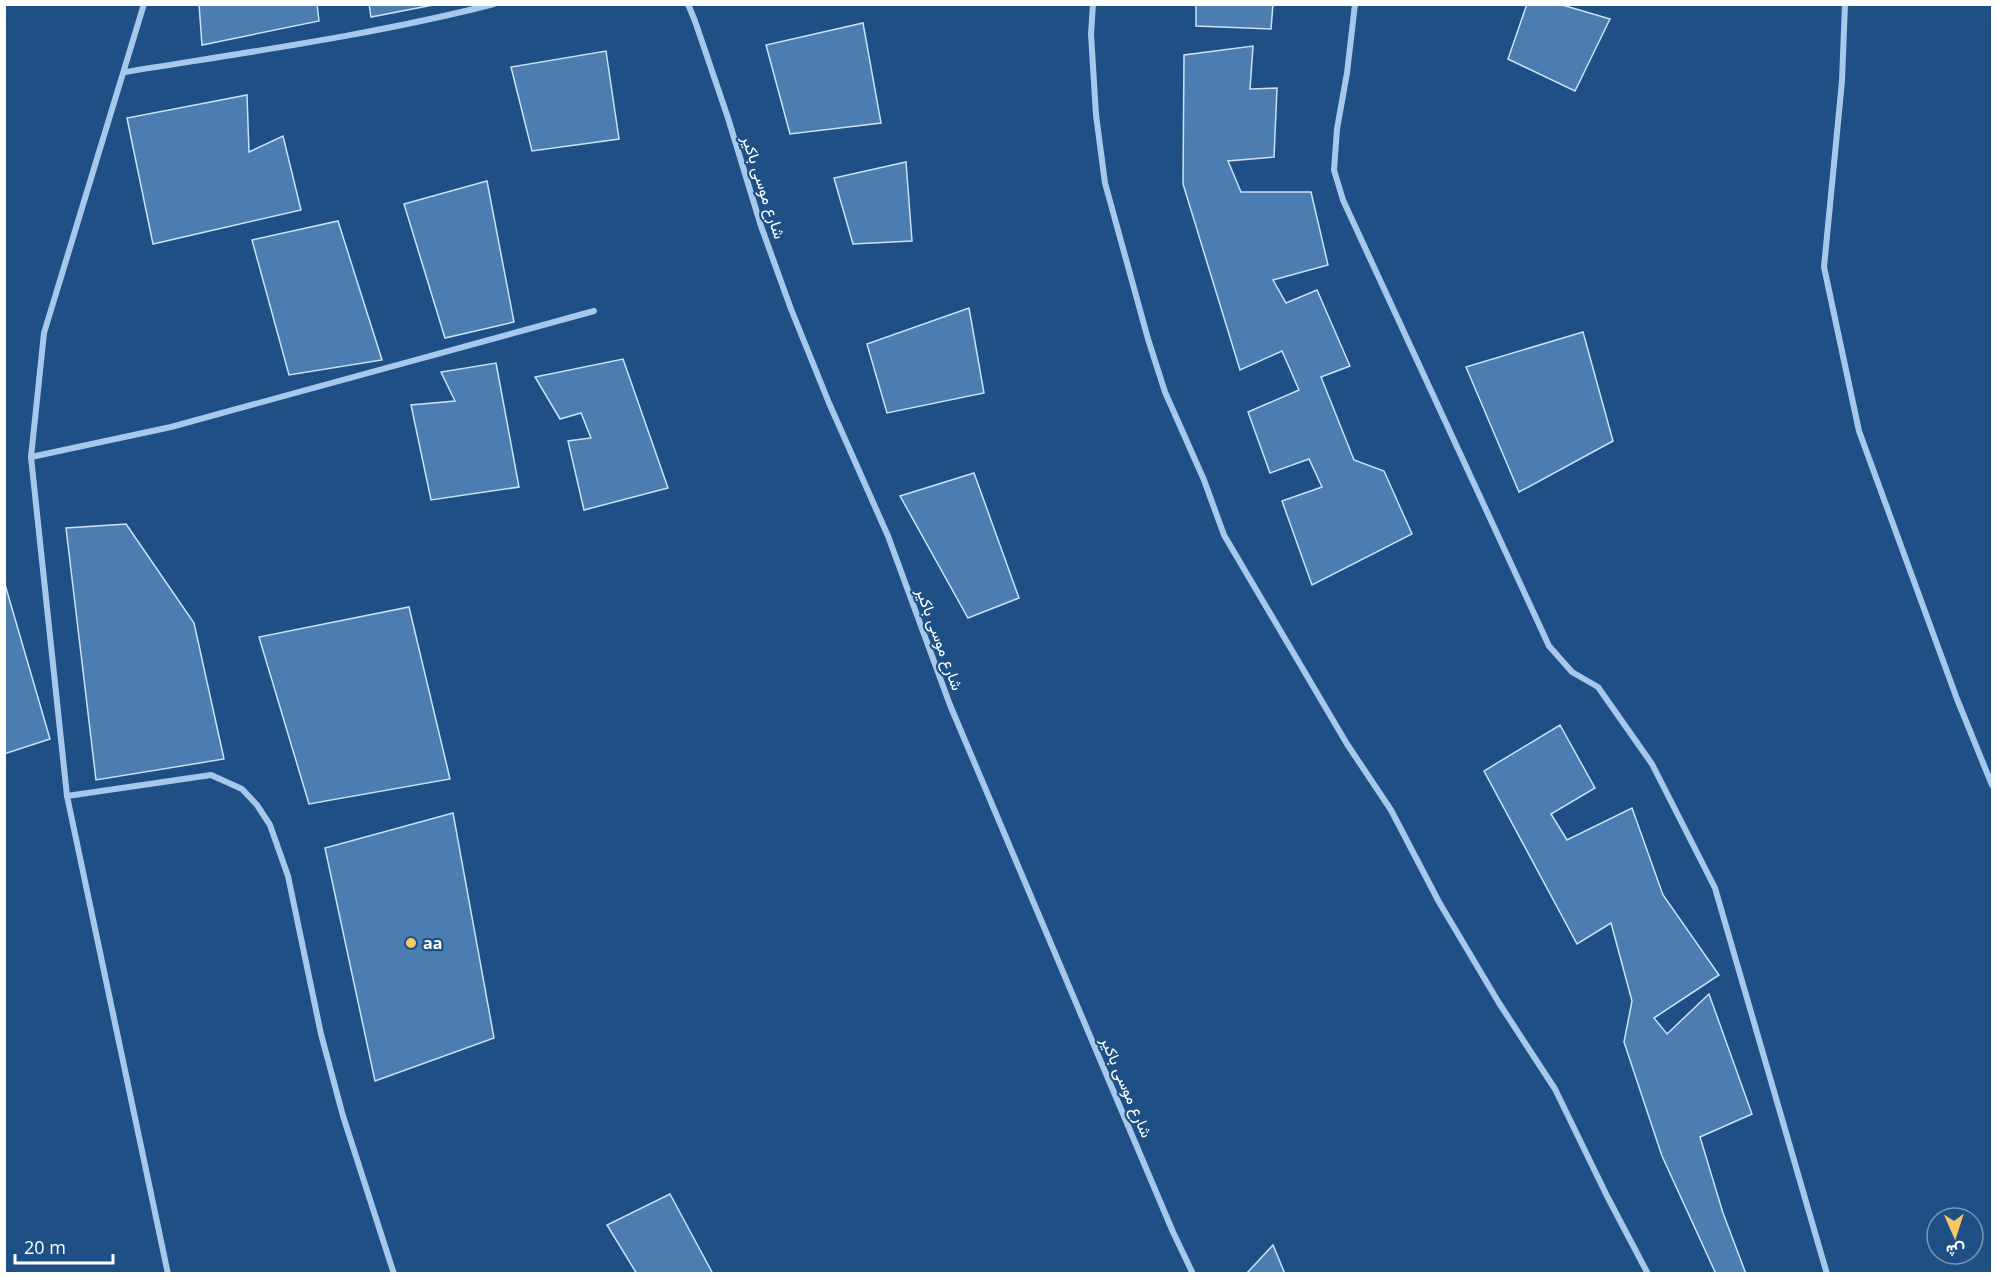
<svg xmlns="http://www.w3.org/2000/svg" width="1997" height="1278" viewBox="0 0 1997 1278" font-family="'Open Sans',Vazirmatn,sans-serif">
	<rect width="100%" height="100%" fill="#1e5085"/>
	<!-- building -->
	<g fill="#4b7db0" stroke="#cbe1f7" stroke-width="1.5">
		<polygon points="199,4 317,4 319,21 202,45"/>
		<polygon points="369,4 438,4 371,17"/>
		<polygon points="1196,4 1273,4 1271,29 1196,26"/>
		<polygon points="1527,4 1559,4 1610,19 1575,91 1508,59"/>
		<polygon points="863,23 881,123 790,134 766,45"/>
		<polygon points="1253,46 1250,89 1277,88 1274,157 1228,161 1241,192 1311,192 1328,265 1273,280 1286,303 1317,290 1350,366 1321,377 1354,460 1384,471 1412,534 1312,585 1282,501 1322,487 1309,459 1270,473 1248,412 1299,390 1282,351 1240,370 1183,184 1184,55"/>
		<polygon points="606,51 619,139 532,151 511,67"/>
		<polygon points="247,95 249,152 283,136 301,210 153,244 127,118"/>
		<polygon points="906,162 912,241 853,244 834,178"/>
		<polygon points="487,181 514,322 445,338 404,204"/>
		<polygon points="338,221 382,360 289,375 252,240"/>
		<polygon points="969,308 984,393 887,413 867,344"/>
		<polygon points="1583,332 1613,441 1519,492 1466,367"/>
		<polygon points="623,359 668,488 584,510 568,441 591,438 581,413 560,419 535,377"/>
		<polygon points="496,363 519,487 431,500 411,405 455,401 441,372"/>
		<polygon points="974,473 1019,598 968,618 900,496"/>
		<polygon points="126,524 194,623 224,759 96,780 66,528"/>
		<polygon points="4,581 50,739 4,754"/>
		<polygon points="409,607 450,779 309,804 259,637"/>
		<polygon points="1560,725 1595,788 1551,814 1567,840 1632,808 1663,895 1719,975 1654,1018 1667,1034 1709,994 1752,1114 1700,1137 1723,1213 1746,1274 1716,1274 1662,1156 1624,1042 1632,1001 1611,923 1577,944 1484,771"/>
		<polygon points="453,813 494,1038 375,1081 325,848"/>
		<polygon points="670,1194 713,1274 637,1274 607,1225"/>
		<polygon points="1273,1245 1285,1274 1246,1274"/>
	</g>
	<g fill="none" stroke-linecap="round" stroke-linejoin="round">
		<!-- minor -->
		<g stroke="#a6c8ea" stroke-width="6">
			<polyline points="144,4 44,333 31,457 67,796 168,1274"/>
			<polyline points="688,4 695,21 728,118 761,226 791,309 829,403 888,536 950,705 1173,1232 1193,1274"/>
			<polyline points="1093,4 1091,34 1096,115 1105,183 1148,339 1165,392 1204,480 1224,535 1347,744 1391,810 1439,902 1499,1003 1555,1089 1607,1196 1648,1274"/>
			<polyline points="1355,4 1347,73 1337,129 1334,170 1343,200 1549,646 1572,672 1598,687 1652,764 1715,888 1827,1274"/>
			<polyline points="1845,4 1842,81 1824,267 1859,431 1957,699 1992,785"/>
			<path d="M 125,72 C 248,52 373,35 494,4"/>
			<polyline points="31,457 171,427 594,311"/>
			<polyline points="67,796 211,775 242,789 257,805 270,825 288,876 321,1034 343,1116 394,1274"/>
		</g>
	</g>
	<!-- markers -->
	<circle fill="#f9c766" stroke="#1e5085" stroke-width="2" cx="411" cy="943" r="6"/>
	<g text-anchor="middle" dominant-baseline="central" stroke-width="4.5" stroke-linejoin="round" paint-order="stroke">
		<!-- street labels -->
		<g font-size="16" fill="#fff" stroke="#1e5085">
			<text transform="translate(764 187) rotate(72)">شارع موسى باكير</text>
			<text transform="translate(940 639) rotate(70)">شارع موسى باكير</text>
			<text transform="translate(1127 1087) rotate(67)">شارع موسى باكير</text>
		</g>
		<!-- poi labels -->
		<g font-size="16" font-weight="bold" fill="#fff" stroke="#1e5085" text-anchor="start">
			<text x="423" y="943">aa</text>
		</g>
	</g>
	<!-- border -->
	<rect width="1997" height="1278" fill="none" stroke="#ffffff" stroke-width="12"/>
	<!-- north arrow -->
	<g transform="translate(1955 1236) rotate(177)"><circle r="28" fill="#1e5085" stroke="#7896b6" stroke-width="1.5"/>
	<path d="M0-4.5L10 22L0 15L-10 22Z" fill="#f9c766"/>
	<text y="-9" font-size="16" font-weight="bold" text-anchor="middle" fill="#ffffff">ش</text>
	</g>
	<!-- scale -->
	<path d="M15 1254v9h98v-9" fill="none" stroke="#ffffff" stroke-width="3"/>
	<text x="24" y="1254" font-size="18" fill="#ffffff" stroke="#1e5085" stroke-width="4.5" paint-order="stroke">20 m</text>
</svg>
